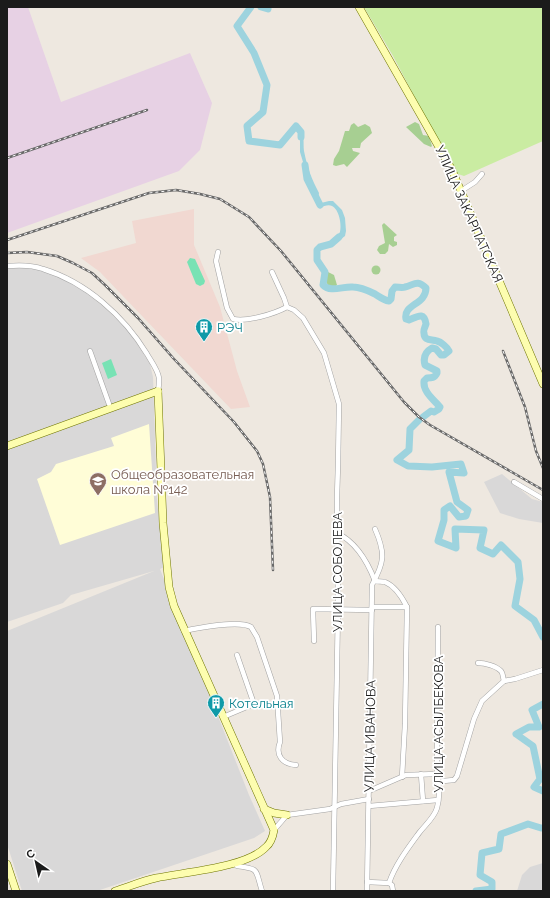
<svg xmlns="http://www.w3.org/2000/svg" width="550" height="898" viewBox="0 0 550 898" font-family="Raleway,sans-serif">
	<rect width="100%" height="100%" fill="#eee8e0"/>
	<!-- residential -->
	<g fill="#d9d8d8">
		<polygon points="30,267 43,270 75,284 104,307 129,331 150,364 153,377 157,501 164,567 160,569 249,795 265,831 254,838 97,891 22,891 7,844 7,631 154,571 71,595 63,603 7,622 7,268"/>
		<polygon points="502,474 532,499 543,502 543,523 519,519 500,513 484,482"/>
		<polygon points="543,863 543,891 517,891 522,875 530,867"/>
	</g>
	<!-- industrial -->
	<polygon fill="#e7d1e4" points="7,7 28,7 61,102 190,53 212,103 200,150 179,171 7,233"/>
	<!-- education -->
	<polygon fill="#fffdd7" points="149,424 155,513 60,545 37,479 51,472 56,464 114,446 111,438"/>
	<!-- military -->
	<polygon fill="#f1d8d1" points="194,209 194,245 220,307 237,371 250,407 231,409 100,272 81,258 136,243 132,221"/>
	<!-- grass -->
	<polygon fill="#caeca2" points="364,7 543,7 543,141 464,176 455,173 393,56"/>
	<!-- forest -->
	<g fill="#a7cf92">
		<polygon points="415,122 419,124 423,135 429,136 432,146 431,147 424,144 406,127"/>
		<polygon points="354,123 358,127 365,124 370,127 372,133 361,143 360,148 352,148 353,151 360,153 347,167 344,164 336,166 333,165 334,159 339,151 345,131 349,131 351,125"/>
		<polygon points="384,223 397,235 394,237 394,241 397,242 397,245 393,247 389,244 388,251 385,254 380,254 377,250 379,246 385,243 382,225"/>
		<circle cx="376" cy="270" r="4.5"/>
		<path d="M 328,272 L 334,275 L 337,285 L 335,287 L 331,288 C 325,283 325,279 328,272 Z"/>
	</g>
	<!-- pitch -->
	<g fill="#78e2b4">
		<polygon points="190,258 195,259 205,281 204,284 200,286 196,284 187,262"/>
		<polygon points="111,359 117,375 108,379 102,363"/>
	</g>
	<!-- water -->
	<path fill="#9dd3de" d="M 300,126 C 305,133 303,143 304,151 C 307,167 312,180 319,193 L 318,197 L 318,200 L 321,203 L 329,201 L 333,201 L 342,210 L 345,218 L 346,231 L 345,236 L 333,245 L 331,242 C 334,239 338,236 340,232 C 342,225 339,209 332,206 C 329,204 324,206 320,207 L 317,204 L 314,189 L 309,182 L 300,152 L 300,136 L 299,132 L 297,131 Z"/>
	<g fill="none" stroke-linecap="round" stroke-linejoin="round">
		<!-- river -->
		<g stroke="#9dd3de" stroke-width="7">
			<polyline points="251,7 237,26 254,53 267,85 263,112 247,126 249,141 280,145 296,126 301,132 301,137"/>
			<polyline points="261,7 268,9 268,7"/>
			<polyline points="305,165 307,179 320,205"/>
			<path d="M 339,237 L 331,244 L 320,247 L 317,250 L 317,260 L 325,272 L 323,285 C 331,293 343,286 353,287 C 359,287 369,291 375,294 C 380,297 383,300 389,301 L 391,299 L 392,291 L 395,287 C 399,287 402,288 405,287 C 414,285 417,279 426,288 C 426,305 403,304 406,319 L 409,320 C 417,317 424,311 426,324 C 425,327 423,331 424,333 C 424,341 431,339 437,341 C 441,342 447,347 449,351 L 444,355 L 441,355 L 436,349 L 432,348 C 425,352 423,358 425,365 L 437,371 L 437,373 C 435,378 431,378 427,378 L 424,381 C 423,392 433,399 440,407 L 439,409 L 434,412 L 431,411 L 423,417"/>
			<polyline points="419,420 410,429 409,450 397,460 408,466 432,467 461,464 464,473 449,472 457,502 468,510 466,516 459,517 450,506 444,510 444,520 438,541 456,548 455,529 484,530 480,548 493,554 501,545 518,562 520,579 515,606 534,620 543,637"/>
			<polyline points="543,704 532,710 539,727 529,727 516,734 533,746 540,779 534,787 543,791"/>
			<polyline points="476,891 492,889 492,882 480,875 482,853 499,849 501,834 528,824 541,828 543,828"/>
		</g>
		<!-- street casing -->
		<g stroke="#a2a2a2" stroke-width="5.5">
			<g id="street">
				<polyline points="461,191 475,182 482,174"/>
				<path d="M 218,252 L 216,261 L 227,308 L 233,319 C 247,322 274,314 287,307"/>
				<path d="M 7,266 C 18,265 32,265 43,269 C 86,282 124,316 147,354 C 151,361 158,370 159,378 C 159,382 159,387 158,391"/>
				<polyline points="272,272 284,298 287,307 294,310 303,318 324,353 339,404 338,465 337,497 338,609 333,891"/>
				<polyline points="90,351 109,404"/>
				<polyline points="514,482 543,499"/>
				<path d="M 337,533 C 356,542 368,563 375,581"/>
				<path d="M 375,581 C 378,582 382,581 385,582 C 395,586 402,597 407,607 L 405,724 L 402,777"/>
				<polyline points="372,607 407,607"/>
				<path d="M 184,631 C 198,628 239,620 251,627 L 257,637 L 277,696 L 280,742 C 275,755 282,764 296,765"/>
				<polyline points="314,641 313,609 372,610"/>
				<polyline points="504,681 515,679 543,670"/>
				<polyline points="223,717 254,704 237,655"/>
				<polyline points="421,774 423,801"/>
				<path d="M 438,784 L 443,781 L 454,780 L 457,776 L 474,719 L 482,701 L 504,681 C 503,678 503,673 501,671 C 496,666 485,663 478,663"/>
				<polyline points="369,791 406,775 437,774"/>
				<polyline points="369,806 438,800"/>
				<polyline points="274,830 287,815 330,809 341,804 369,799"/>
				<path d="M 235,863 L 237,866 C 260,869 255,869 262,891"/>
				<path d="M 367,882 L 389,883 C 395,865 408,848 419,833 C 425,825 434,818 437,808 C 440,798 439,784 437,774 L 438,627"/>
				<polyline points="389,883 392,885 393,891"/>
				<path d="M 367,891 L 372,585 C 384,563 386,554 375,529"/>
			</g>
		</g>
		<!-- secondary casing -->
		<g stroke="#6e7400" stroke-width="8">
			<g id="secondary">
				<polyline points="359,7 452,170 543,384"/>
				<polyline points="7,446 158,391"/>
				<polyline points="264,809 274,813 287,815"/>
				<polyline points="7,864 16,891"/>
				<path d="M 115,891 C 128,887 142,881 156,878 C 184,872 246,868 266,847 C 271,843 273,836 274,830 L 174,606 L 169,587 L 163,523 L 158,391"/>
			</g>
		</g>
		<!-- street -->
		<use href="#street" stroke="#fff" stroke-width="4.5"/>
		<!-- secondary -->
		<use href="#secondary" stroke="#fdfdaf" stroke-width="7"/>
		<!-- rail casing -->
		<g stroke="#696969" stroke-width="2.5">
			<g id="rail">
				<polyline points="7,158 147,110"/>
				<polyline points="7,240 149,193 176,190 200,194 220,199 249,217 281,251 404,402 419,417 430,425 543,490"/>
				<polyline points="7,253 27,252 57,256 73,263 92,273 105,285 138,318 174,359 234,422 257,451 263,464 270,497 273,570"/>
				<polyline points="503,351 525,407 536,451 543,468"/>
			</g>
		</g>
		<!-- rail -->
		<use href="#rail" stroke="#fff" stroke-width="1" stroke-dasharray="3" stroke-linecap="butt"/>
	</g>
	<!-- icons -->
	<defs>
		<g id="building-pin" transform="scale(0.9)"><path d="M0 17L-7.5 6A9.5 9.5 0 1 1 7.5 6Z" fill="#0f9aa8" stroke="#fff"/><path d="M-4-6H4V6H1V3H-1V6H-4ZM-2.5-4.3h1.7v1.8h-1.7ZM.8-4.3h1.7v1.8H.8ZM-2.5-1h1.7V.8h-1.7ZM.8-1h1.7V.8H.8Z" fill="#fff"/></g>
		<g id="school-pin" transform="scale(0.9)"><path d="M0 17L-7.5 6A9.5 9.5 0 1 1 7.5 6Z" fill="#8d6e63" stroke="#fff"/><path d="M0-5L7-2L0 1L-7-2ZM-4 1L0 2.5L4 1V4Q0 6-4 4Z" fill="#fff"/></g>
	</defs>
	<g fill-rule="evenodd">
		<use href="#building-pin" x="204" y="327"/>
		<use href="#school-pin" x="98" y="481"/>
		<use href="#building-pin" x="216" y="703"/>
	</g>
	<g text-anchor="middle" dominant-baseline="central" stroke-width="3.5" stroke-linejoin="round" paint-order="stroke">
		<!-- street labels -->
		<g font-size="13" fill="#1b1b1b" stroke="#fff">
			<text transform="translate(469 214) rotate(66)">УЛИЦА ЗАКАРПАТСКАЯ</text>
			<text transform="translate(337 572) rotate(-90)">УЛИЦА СОБОЛЕВА</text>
			<text transform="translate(438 724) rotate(-90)">УЛИЦА АСЫЛБЕКОВА</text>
			<text transform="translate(370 736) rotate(-89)">УЛИЦА ИВАНОВА</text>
		</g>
		<!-- culture labels -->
		<g font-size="13" fill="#0d838f" stroke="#fff" text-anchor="start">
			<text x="217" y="327">РЭЧ</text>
			<text x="229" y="703">Котельная</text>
		</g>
		<!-- education labels -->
		<g font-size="13" fill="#785e54" stroke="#fff" text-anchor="start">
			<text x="111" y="474">Общеобразовательная<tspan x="111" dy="15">школа №142</tspan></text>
		</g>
	</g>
	<!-- border -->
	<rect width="550" height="898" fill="none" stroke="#1b1b1b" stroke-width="16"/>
	<!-- north arrow -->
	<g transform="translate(36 862) rotate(326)" stroke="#ffffff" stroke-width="3" paint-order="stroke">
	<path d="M0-3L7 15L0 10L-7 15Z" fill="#1b1b1b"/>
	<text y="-6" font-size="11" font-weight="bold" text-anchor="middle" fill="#1b1b1b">С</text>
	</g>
</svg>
